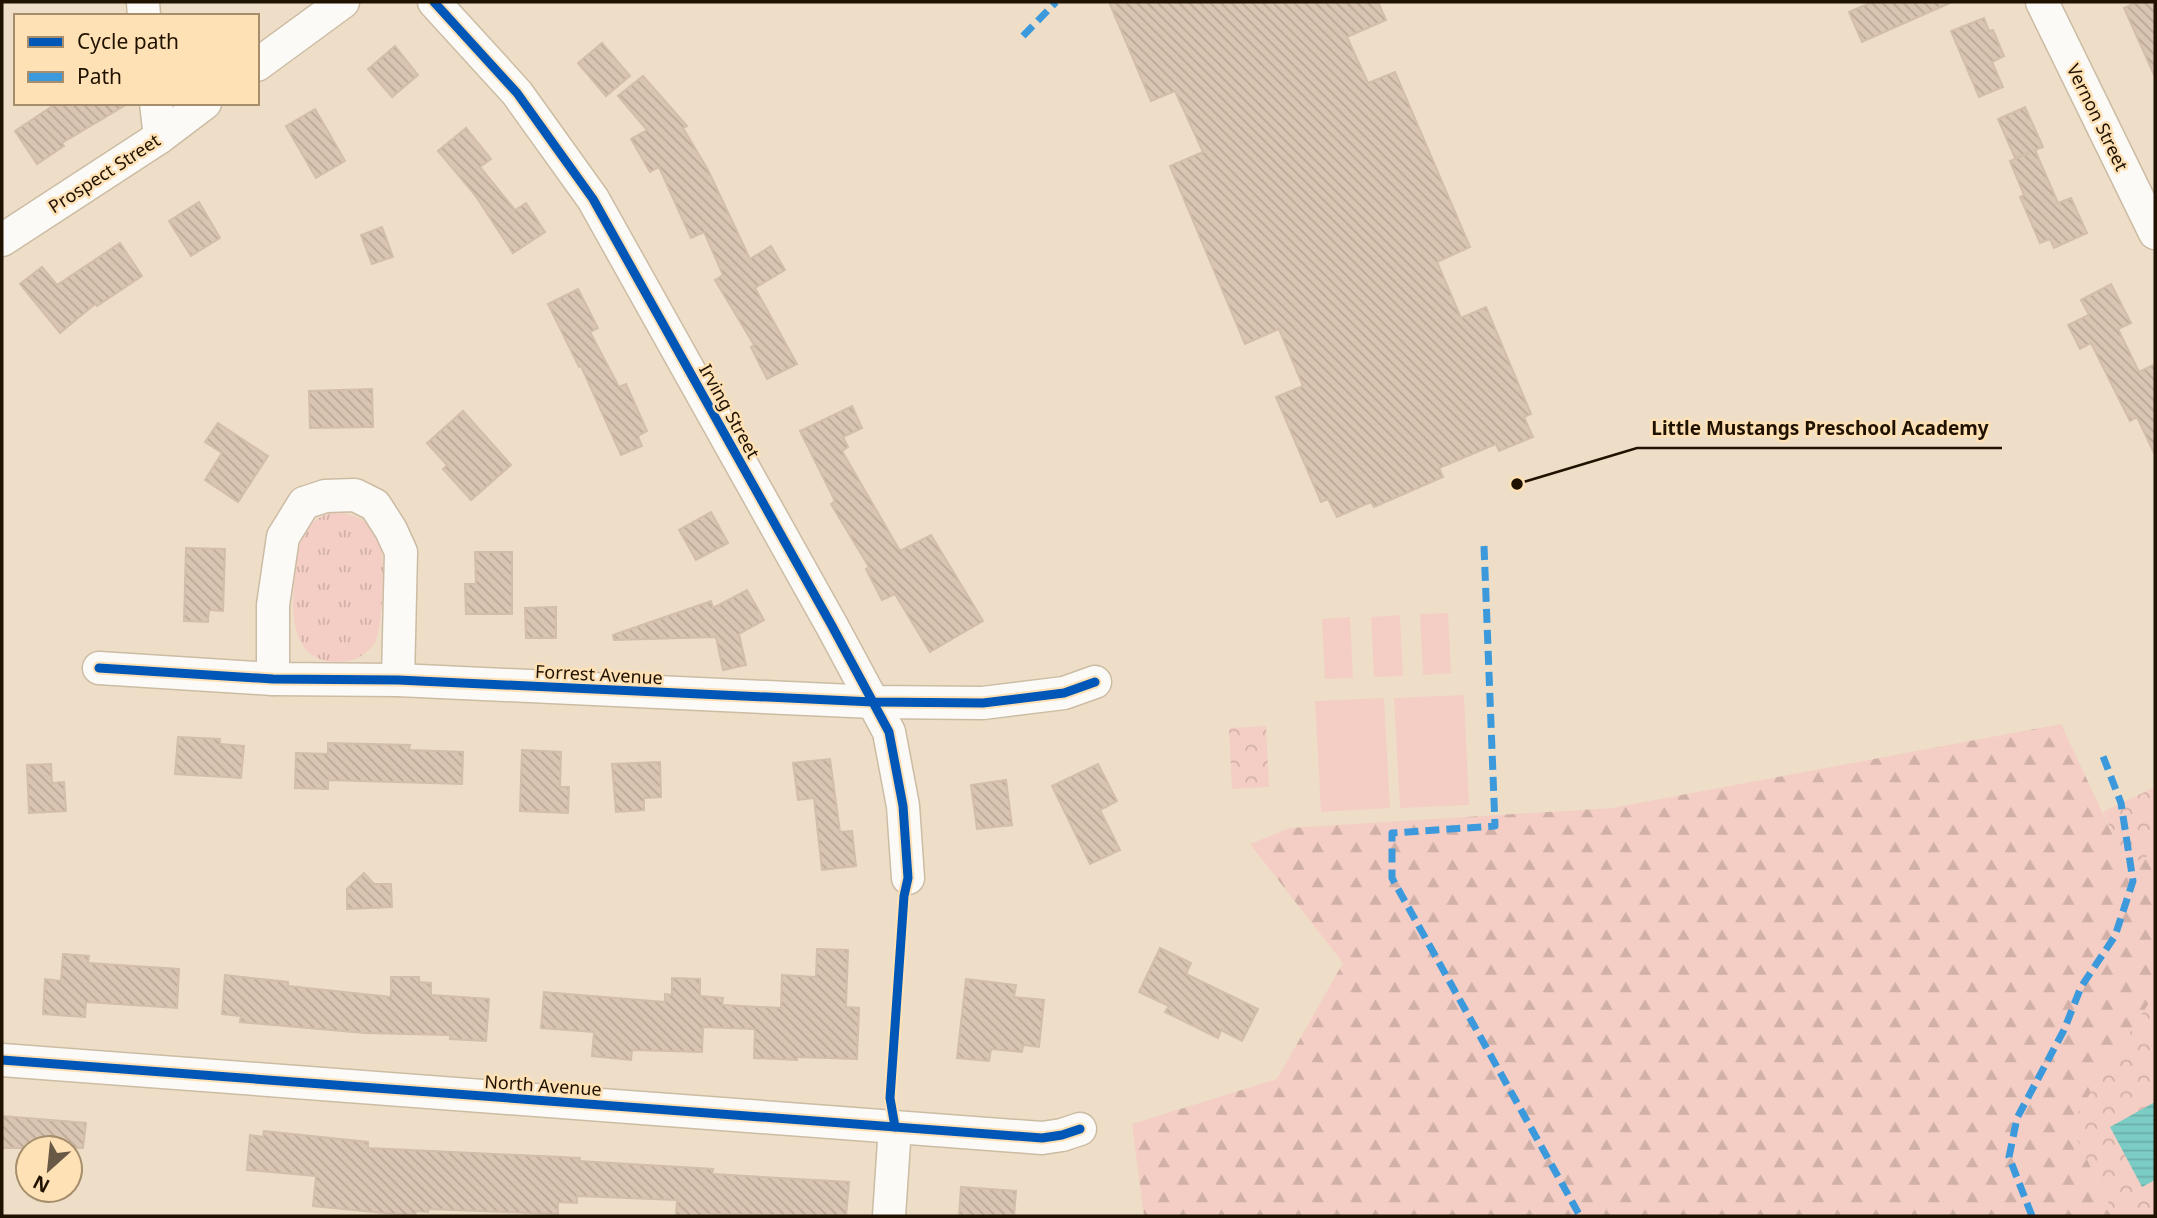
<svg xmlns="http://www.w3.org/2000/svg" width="2157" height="1218" viewBox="0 0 2157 1218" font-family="'Noto Sans',sans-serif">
	<defs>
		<pattern id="grass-tufts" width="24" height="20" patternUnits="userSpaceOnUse" patternTransform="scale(1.75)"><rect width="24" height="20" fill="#f4cec4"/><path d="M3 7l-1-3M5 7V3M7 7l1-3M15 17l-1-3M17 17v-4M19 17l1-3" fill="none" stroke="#d1b0a7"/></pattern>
		<pattern id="forest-firs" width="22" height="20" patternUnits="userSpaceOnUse" patternTransform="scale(1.75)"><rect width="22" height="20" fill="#f4cec4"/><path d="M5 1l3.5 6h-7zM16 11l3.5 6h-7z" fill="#d1b0a7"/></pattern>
		<pattern id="park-crowns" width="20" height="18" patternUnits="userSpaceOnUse" patternTransform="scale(1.75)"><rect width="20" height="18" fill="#f4cec4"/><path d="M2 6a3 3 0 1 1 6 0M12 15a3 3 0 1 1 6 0" fill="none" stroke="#d1b0a7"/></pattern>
		<pattern id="water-rules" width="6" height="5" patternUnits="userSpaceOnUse" patternTransform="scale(1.75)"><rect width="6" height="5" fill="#7cccc6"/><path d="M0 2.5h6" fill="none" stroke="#6baea8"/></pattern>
		<pattern id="building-back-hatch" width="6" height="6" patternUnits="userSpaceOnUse" patternTransform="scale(1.75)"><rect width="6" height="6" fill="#d9c5b1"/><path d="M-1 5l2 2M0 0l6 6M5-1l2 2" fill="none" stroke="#baa896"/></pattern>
	</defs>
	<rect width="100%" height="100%" fill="#eedec7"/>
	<!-- grass -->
	<path fill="url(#grass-tufts)" d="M 338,512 C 350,515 364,517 371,528 C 379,537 382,551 383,563 C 385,577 381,631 375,643 C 370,650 358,660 349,661 C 292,670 290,617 295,576 C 297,558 298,540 310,526 C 318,517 326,513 338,512 Z"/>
	<!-- forest -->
	<polygon fill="url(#forest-firs)" points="2061,724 2127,865 2155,853 2155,994 2070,1125 2115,1216 1144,1216 1132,1124 1277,1079 1343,963 1250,844 1290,828 1612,808"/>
	<!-- park -->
	<g fill="url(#park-crowns)">
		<polygon points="1266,726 1269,787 1232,789 1229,728"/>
		<polygon points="2155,787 2155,853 2127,865 2103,812"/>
		<polygon points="2155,994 2155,1216 2115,1216 2070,1125"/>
	</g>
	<!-- garden -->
	<g fill="#f4cec4">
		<polygon points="1448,613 1451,673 1423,675 1420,614"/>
		<polygon points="1400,615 1403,676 1374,677 1371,617"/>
		<polygon points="1350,617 1353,678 1325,679 1322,619"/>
		<polygon points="1464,695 1469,805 1400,808 1394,698"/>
		<polygon points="1384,698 1390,808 1321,812 1315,701"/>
	</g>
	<!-- water -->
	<polygon fill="url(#water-rules)" points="2155,1102 2155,1180 2142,1187 2110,1127"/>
	<!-- building -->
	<g fill="url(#building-back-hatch)" stroke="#d2beaa" stroke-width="2">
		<polygon points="1109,2 1378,2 1386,20 1347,37 1368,83 1395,72 1470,247 1437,262 1461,318 1486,307 1531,414 1524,417 1533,437 1499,451 1496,444 1439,468 1443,477 1374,507 1371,502 1337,517 1328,499 1321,502 1276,397 1303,386 1279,329 1245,344 1170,166 1203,152 1175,91 1151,101"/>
		<polygon points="1872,2 1952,2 1862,42 1849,12"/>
		<polygon points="2137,2 2155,2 2155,77 2124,8"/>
		<polygon points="1984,18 1989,31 1993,30 2004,56 1992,62 2003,87 1979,97 1951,31"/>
		<polygon points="602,43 630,76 606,96 578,63"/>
		<polygon points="395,46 418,75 392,97 368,69"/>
		<polygon points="643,76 687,126 683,128 708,170 750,259 771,246 785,270 755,288 797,364 767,379 751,347 754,345 715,280 723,275 704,232 691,238 659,167 650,172 631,139 647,130 618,96"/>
		<polygon points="57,103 129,103 62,143 64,146 37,164 15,131"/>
		<polygon points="2025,107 2043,147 2035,150 2058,203 2071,198 2087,233 2054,248 2050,239 2040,243 2020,197 2024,195 2010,161 2029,153 2015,158 1998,119"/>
		<polygon points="315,109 345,161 316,178 286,126"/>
		<polygon points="466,128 491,159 480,167 515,210 526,203 545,232 513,253 475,195 438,151"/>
		<polygon points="199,202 220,238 191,256 169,221"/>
		<polygon points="382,227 393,257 372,264 361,235"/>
		<polygon points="120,243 142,276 97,306 95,304 60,333 20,284 42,267 57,285"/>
		<polygon points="2111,284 2131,323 2118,329 2139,372 2155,364 2155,455 2137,417 2130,421 2091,343 2080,349 2068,325 2089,315 2081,300"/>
		<polygon points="578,289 598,328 590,332 619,387 626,384 647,431 638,436 642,446 621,455 581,366 579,367 548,304"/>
		<polygon points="372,389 373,427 310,428 309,391"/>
		<polygon points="852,406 862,428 843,437 848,447 842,451 900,551 931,535 983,621 930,652 895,594 882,600 866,569 869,567 831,504 835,501 800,431"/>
		<polygon points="463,411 511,465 471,500 443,469 447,465 427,443"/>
		<polygon points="218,423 268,456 238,502 205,480 222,453 205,442"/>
		<polygon points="711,512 728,543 696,560 679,530"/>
		<polygon points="186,548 225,549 223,611 209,610 208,622 184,621"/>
		<polygon points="475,552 512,552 512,614 466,614 465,584 476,584"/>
		<polygon points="747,590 764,620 739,634 746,665 723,670 716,637 614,640 613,635 711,601 713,608"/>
		<polygon points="556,607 556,638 526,638 525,608"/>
		<polygon points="178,737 220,739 220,744 244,746 241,778 175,774"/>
		<polygon points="328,743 410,745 409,750 463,752 462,784 328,780 328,789 295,788 296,753 328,754"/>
		<polygon points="522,750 561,752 560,787 569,787 568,813 520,811"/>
		<polygon points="830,759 840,832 852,831 856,866 822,870 814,798 798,800 793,763"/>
		<polygon points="660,762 661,797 644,798 644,810 616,812 612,764"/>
		<polygon points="51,764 52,783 64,782 66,811 29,813 27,765"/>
		<polygon points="1098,764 1117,801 1100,810 1120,850 1090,864 1052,786"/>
		<polygon points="1006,780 1012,825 977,829 971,785"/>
		<polygon points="364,873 374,884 391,884 392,907 347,909 347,889"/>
		<polygon points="1160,948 1191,963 1186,974 1258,1009 1242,1041 1221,1030 1218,1038 1165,1012 1169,1006 1139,992"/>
		<polygon points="817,949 848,950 846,1007 859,1008 857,1059 797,1057 797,1060 754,1058 755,1029 703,1027 702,1052 632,1050 631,1060 592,1056 594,1032 541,1028 544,992 665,1002 665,994 672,995 672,978 700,979 700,996 723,998 722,1005 781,1008 782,975 816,977"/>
		<polygon points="63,954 89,956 88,963 179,969 177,1008 86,1002 85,1017 43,1014 45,979 61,981"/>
		<polygon points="225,975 288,982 288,986 391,997 391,977 419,977 419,982 431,983 431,995 489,999 486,1041 450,1039 450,1035 365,1033 240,1022 241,1016 222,1014"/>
		<polygon points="966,979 1016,985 1014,997 1044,1000 1039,1047 1023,1045 1022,1052 991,1049 989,1061 957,1058"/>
		<polygon points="2,1116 86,1123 83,1148 2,1148"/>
		<polygon points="264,1131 368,1142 368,1148 580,1158 579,1161 713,1169 712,1174 849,1182 846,1216 709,1214 709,1216 676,1216 677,1200 577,1196 577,1203 558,1202 558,1214 428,1209 428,1212 416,1211 415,1216 313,1206 316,1176 247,1170 250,1135 263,1137"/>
		<polygon points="961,1187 1016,1191 1014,1216 959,1216"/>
	</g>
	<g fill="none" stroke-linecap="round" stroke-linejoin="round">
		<!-- minor casing -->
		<g stroke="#ccbca4" stroke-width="35">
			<g id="minor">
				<polyline points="143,2 144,16"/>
				<polyline points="434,2 517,93 593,199 832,626 889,732 903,806 908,878"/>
				<polyline points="2042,2 2155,233"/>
				<polyline points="257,65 343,2"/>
				<polyline points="156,103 160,137"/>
				<polyline points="2,240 160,137 205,103"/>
				<polyline points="99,668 273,679 398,680 873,702 983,703 1064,693 1095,682"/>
				<polyline points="273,679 273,605 283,537 304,503 325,496 355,495 375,505 391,530 401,552 398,680"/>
				<polyline points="2,1060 1042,1138 1062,1135 1080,1129"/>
				<polyline points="889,1216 895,1127"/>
			</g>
		</g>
		<!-- minor -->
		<use href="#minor" stroke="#fcfaf7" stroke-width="32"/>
		<!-- quiet -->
		<g stroke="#3c9adc" stroke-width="7" stroke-dasharray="14 7" stroke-linecap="butt">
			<polyline points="1023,36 1056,2"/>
			<polyline points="1484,546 1495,826 1392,833 1392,878 1580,1216"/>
			<polyline points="2032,1216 2009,1157 2017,1118 2064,1030 2081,987 2115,936 2133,881 2121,803 2101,751"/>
		</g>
		<!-- cycleway casing -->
		<g stroke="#ffe1b6" stroke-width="13">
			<g id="cycleway">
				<polyline points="434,2 517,93 593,199 832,626 889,732 903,806 908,878 904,896 890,1098 895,1127"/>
				<polyline points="99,668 273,679 398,680 873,702 983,703 1064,693 1095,682"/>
				<polyline points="2,1060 1042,1138 1062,1135 1080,1129"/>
			</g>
		</g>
		<!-- cycleway -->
		<use href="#cycleway" stroke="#0057b8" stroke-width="9"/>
	</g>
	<g text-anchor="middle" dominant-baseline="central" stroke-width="5" stroke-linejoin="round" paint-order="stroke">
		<!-- street labels -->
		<g font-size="18" fill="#201200" stroke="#ffe1b6">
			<text transform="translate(2098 117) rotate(64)">Vernon Street</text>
			<text transform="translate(104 173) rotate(-33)">Prospect Street</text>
			<text transform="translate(730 411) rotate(61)">Irving Street</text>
			<text transform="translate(599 674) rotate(3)">Forrest Avenue</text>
			<text transform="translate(543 1085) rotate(4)">North Avenue</text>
		</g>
	</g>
	<!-- callouts -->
	<path fill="none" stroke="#201200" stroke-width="2.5" d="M1517 484L1637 448H2002"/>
	<circle fill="#201200" stroke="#ffe1b6" stroke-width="2.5" cx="1517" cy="484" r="7"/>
	<g font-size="19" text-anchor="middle" font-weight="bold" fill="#201200" stroke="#ffe1b6" stroke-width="5" stroke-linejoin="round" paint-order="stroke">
		<text x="1820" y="435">Little Mustangs Preschool Academy</text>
	</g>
	<!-- border -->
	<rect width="2157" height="1218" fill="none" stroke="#201200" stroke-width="7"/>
	<!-- legend -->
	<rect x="14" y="14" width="245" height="91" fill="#ffe1b6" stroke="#a68e6d" stroke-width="2"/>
	<rect x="28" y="37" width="35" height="10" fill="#0057b8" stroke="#a68e6d" stroke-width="2"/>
	<text x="77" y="49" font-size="21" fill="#201200">Cycle path</text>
	<rect x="28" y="72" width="35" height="10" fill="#3c9adc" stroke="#a68e6d" stroke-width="2"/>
	<text x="77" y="84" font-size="21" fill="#201200">Path</text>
	<!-- north arrow -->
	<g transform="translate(49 1169) rotate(207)"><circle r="33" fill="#ffe1b6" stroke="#a68e6d" stroke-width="2"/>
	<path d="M0-5L12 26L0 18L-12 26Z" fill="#685946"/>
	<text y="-10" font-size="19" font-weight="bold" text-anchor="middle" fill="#201200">N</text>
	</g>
</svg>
